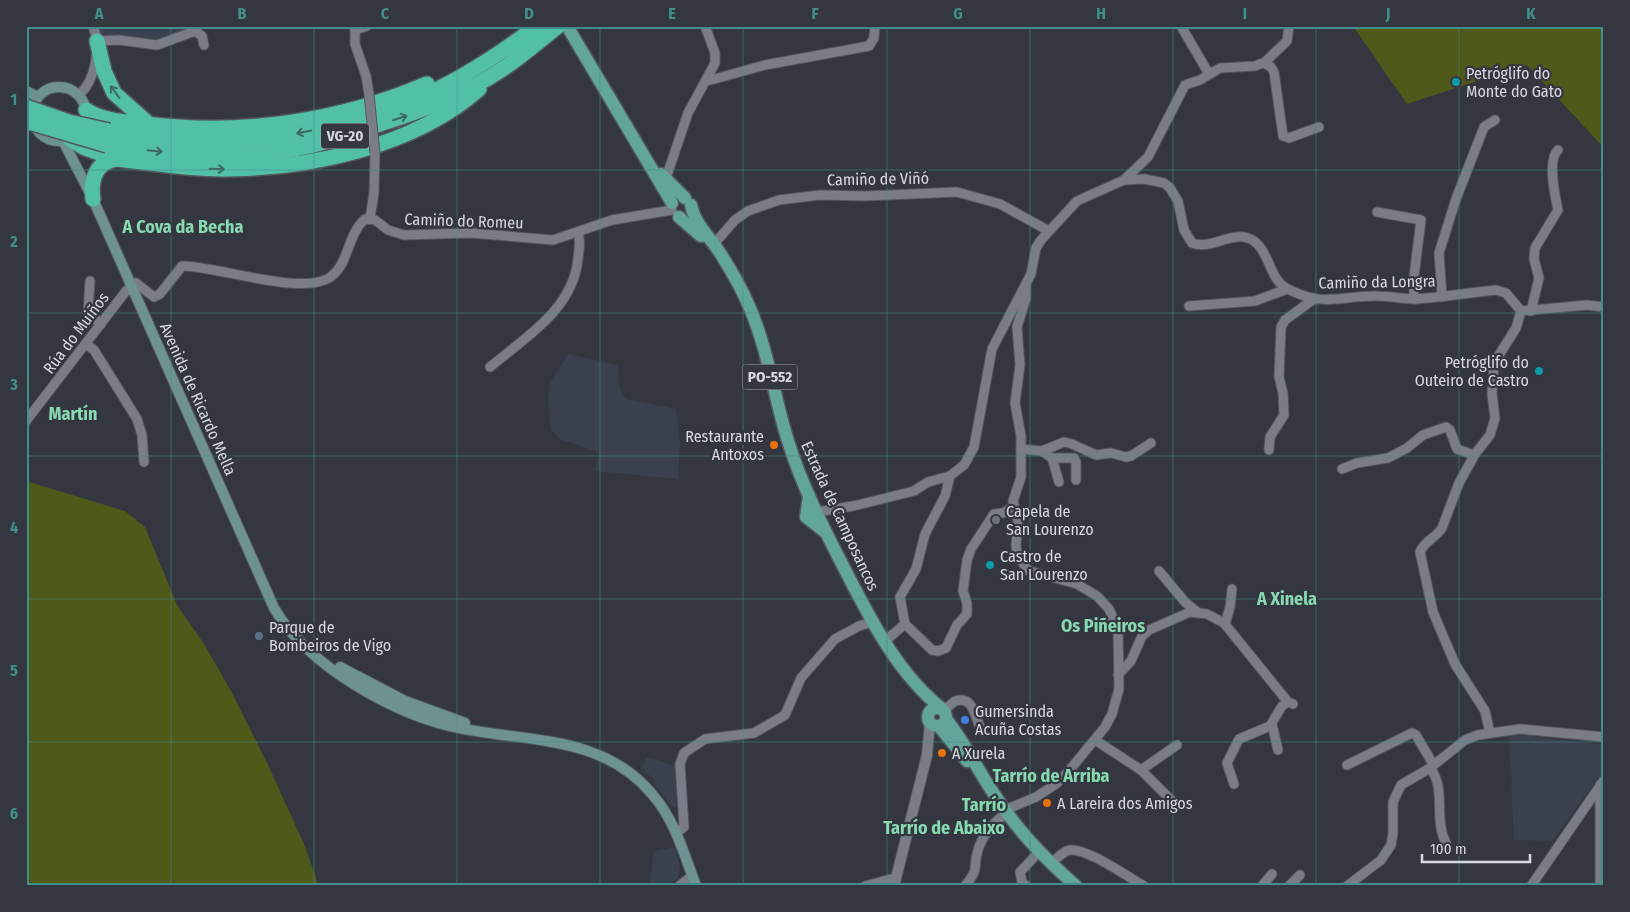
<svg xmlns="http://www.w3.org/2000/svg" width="1630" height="912" viewBox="0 0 1630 912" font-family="'Fira Sans Condensed',sans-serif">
	<rect width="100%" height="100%" fill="#343740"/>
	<!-- built -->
	<g fill="#3b404e">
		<polygon points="98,26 195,26 195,27 166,41 101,36"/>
		<polygon points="568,354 617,365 620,389 626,399 676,409 680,443 678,479 595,471 599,452 562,440 551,430 548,399 550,383"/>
		<polygon points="1534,734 1534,737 1604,745 1604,770 1552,841 1514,840 1509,735"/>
		<polygon points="648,757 675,766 677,808 671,806 655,785 652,777 641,770 645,759"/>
		<polygon points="675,847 680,866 678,878 667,886 649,886 654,851"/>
	</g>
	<!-- green -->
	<g fill="#4f591a">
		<polygon points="1353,26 1604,26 1604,148 1527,65 1407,104"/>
		<polygon points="26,481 125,511 145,527 177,605 204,644 231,691 268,765 304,844 319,886 26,886"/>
	</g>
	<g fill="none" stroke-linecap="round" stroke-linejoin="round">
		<!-- minor casing -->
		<g stroke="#54565e" stroke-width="11">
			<g id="minor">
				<polyline points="355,26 355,44 366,76 369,94"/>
				<polyline points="1181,26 1209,74"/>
				<polyline points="355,30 367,26"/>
				<polyline points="97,41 119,40 157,45 195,31 202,36 204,45"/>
				<polyline points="1264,63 1271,67 1274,72 1283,136 1289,138 1319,127"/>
				<polyline points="707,81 765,65 869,46 874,38 875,26"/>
				<path d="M 79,95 C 96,80 101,47 93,26"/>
				<polyline points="666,178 688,113 715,63 715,53 705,26"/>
				<polyline points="1124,180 1148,157 1185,85 1200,80 1220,68 1255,66 1265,62 1287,41 1289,26"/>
				<polyline points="1377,212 1421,220 1414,276 1414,299"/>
				<polyline points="370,218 374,193 375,153"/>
				<polyline points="714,244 735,220 748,211 779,200 820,195 865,196 957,192 1000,204 1049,231"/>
				<polyline points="90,281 88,313 101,324"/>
				<polyline points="1442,297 1439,253 1456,199 1484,127 1495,120"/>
				<polyline points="1189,306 1255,301 1287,289"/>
				<path d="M 1531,311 L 1539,278 L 1534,259 L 1535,248 L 1558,210 C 1555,196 1547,160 1558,150"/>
				<polyline points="86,344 94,350 137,419 142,435 144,462"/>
				<path d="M 490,367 C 526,337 573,309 578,259 C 579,249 581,242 578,232"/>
				<path d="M 26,421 L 126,291 L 136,283 L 154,297 L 160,294 L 182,266 C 215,265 307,299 333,275 C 349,261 348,234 365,219 L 375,220 L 388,230 L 404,235 L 471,233 L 553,240 L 612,220 L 672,210"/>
				<polyline points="1021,449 1042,451 1064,442 1072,444 1096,455 1111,453 1126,457 1131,456 1151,443"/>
				<polyline points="1269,450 1270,437 1284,415 1283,393 1279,377 1281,327 1285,320 1314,299"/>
				<polyline points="1042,451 1052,458 1074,458 1076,462 1076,480"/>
				<polyline points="1052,458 1059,482"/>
				<polyline points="1342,469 1357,463 1388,458 1407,448 1423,435 1446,427 1450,430 1457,449 1474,455"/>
				<polyline points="950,476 945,496 925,534 916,569 900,597 905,624 932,650 938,651 946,648 957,625 967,614 967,603 963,591 967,560 971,549 994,514 1003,513 1013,507"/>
				<path d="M 817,512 L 853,506 L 914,491 L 928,482 L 950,476 L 964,465 L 974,447 L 992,349 L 1031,274 L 1036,248 L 1041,240 L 1077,201 L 1124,180 L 1144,179 L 1164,183 L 1170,188 L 1178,201 L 1184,230 L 1192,243 C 1211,250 1230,232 1248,238 C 1269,245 1268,278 1286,288 C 1323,308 1338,296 1375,296 C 1389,296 1403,299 1417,299 C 1443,297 1470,293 1496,290 L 1506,293 L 1521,311 L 1587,305 L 1604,307"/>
				<polyline points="1159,571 1185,602 1197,612"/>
				<polyline points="1225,624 1230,607 1232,589"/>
				<polyline points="885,641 905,624"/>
				<polyline points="1118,675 1131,661 1142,636 1149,630 1190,612 1207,614 1224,623 1288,702 1293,704"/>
				<path d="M 944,710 L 955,701 C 976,695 974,721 983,732"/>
				<polyline points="1272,724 1278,750"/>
				<path d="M 1490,733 L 1485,711 L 1455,664 L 1433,612 L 1420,552 C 1424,541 1436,538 1442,528 L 1459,483 L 1475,454 L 1490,435 L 1495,418 L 1492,394 L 1494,363 L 1516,328 L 1521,311"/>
				<polyline points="1095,740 1141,770 1172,801"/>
				<polyline points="1347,765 1412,733 1416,735 1433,764"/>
				<path d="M 1430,768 C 1447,789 1433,819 1446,843"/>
				<polyline points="1141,770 1177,745"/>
				<polyline points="1234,784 1227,763 1239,739 1270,726 1282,706 1288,702"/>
				<polyline points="1005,810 1036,797 1056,784 1068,772 1105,727 1112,714 1119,689 1118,630 1109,609 1097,596 1077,584 1029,571 1018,557 1016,546 1018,520 1013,501 1021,477 1021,436 1015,403 1020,365 1017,327 1026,298 1026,285"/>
				<polyline points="676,833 684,827 680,764 684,753 705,739 754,733 785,715 801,678 835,639 859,626 873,622"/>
				<path d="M 1051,864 C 1056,859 1063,851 1070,850 C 1087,848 1128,877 1144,886"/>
				<polyline points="679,886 692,876"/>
				<polyline points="865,886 891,879 896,880"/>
				<path d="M 965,886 C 981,866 972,869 978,850 C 982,836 995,820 1007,813"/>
				<polyline points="1026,886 1022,882 1020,872 1038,853"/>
				<polyline points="1262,886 1272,874"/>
				<polyline points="1289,886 1300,875"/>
				<polyline points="1347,886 1381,860 1391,845 1393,833 1393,802 1401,785 1430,768 1465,740 1478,735 1520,729 1604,737"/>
				<polyline points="1531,886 1604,780"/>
				<polyline points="1600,886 1600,785"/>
			</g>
		</g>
		<!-- tertiary casing -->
		<g stroke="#54565e" stroke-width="12">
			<polyline id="tertiary" points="894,886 927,755 930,722"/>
		</g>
		<!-- secondary casing -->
		<g stroke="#54565e" stroke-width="12">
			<g id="secondary">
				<circle cx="59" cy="114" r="27"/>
				<polyline points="26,91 38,97"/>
				<path d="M 63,141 L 93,199 L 274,608 C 308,667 398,717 464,729 C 531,742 604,736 652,794 C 675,820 684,854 696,886"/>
				<polyline points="340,667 405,701 465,723"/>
			</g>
		</g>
		<!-- primary casing -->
		<g stroke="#54565e" stroke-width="15">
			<g id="primary">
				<polyline points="567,26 672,203"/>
				<polyline points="661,174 685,198"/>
				<path d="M 691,205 C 695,225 712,239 722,256 C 732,272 742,289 749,306 C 768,349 774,397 788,441 C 801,483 821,523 841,562 C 868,614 895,671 941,708"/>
				<polyline points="679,217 701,236"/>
				<polyline points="809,496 806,517 824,531"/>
				<circle cx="937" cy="717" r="9"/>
				<path d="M 946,719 C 964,741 976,767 992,791 C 1016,829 1042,856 1076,886"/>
				<polyline points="939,726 967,761"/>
			</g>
		</g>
		<!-- motorway casing -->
		<g stroke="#54565e" stroke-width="18">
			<g id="motorway">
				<polyline points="97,41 104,71 114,93 150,125"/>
				<path d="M 86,110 C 102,121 126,122 145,124 C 240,136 338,122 427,84"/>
				<path d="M 109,131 C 206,154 319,139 410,102 C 455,83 499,55 537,26"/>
				<polyline points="70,139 85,148 116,159"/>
				<path d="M 107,145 C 179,158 258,161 329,141 C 347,136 365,129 383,123 C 424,110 465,94 501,70 C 521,57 539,41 558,26"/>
				<path d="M 93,199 C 90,180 96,162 116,159 C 151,163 187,169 222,169 C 308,169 414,147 479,89"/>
			</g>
		</g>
		<!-- minor -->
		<use href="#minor" stroke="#7a7d87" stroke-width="9"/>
		<!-- tertiary -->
		<use href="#tertiary" stroke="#7a7d87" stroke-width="10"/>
		<!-- secondary -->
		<use href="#secondary" stroke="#6e9191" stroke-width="10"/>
		<!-- primary -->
		<use href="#primary" stroke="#62a59a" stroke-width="12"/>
		<!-- motorway -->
		<use href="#motorway" stroke="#52c0a7" stroke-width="15"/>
		<!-- minor-bridge casing -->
		<g stroke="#54565e" stroke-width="11" stroke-linecap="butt">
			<polyline id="minor-bridge" points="369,94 375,153"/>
		</g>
		<!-- motorway-bridge casing -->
		<g stroke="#54565e" stroke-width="18" stroke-linecap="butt">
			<g id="motorway-bridge">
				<polyline points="26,107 69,122 109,131"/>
				<polyline points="26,121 107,145"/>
			</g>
		</g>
		<!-- minor-bridge -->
		<use href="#minor-bridge" stroke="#7a7d87" stroke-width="9"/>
		<!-- motorway-bridge -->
		<use href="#motorway-bridge" stroke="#52c0a7" stroke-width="15"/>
	</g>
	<!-- one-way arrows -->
	<defs><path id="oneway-shaft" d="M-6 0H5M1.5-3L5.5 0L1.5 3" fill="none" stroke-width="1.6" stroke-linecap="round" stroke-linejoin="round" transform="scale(1.25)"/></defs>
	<g stroke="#3e6764">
		<use href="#oneway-shaft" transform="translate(115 92) rotate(-127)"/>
		<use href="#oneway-shaft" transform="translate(400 118) rotate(-18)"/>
		<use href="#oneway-shaft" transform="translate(304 132) rotate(169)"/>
		<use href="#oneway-shaft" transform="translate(155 151) rotate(6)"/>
		<use href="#oneway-shaft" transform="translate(217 169) rotate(2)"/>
	</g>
	<!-- grid -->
	<path fill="none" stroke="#418f8a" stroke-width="1" stroke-opacity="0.55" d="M 171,26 L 171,886M 314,26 L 314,886M 457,26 L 457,886M 600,26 L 600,886M 743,26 L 743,886M 887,26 L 887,886M 1030,26 L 1030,886M 1173,26 L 1173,886M 1316,26 L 1316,886M 1459,26 L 1459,886M 26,170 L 1604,170M 26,313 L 1604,313M 26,456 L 1604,456M 26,599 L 1604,599M 26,742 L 1604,742"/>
	<!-- markers -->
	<g fill="#0f9aa8" stroke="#343740" stroke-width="2">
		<circle cx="1456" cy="82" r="5"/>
		<circle cx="1539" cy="371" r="5"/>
		<circle cx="990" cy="565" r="5"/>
	</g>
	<g fill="#e8710a" stroke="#343740" stroke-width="2">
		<circle cx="774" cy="445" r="5"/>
		<circle cx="942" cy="753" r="5"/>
		<circle cx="1047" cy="803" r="5"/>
	</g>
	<circle fill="#6b7280" stroke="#343740" stroke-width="2" cx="996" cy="520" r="5"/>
	<circle fill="#5c6f8a" stroke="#343740" stroke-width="2" cx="259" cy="636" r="5"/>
	<circle fill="#3f7fe0" stroke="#343740" stroke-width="2" cx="965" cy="720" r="5"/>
	<g text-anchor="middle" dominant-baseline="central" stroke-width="4.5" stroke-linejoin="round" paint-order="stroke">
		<!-- shield labels -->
		<g fill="#343740" stroke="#a6a8af" stroke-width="1">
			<rect x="321" y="123.5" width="48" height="25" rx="4"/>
			<rect x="742.5" y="364.5" width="55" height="25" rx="4"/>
		</g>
		<g font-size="15" font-weight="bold" fill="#d7d9df">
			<text x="345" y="136">VG-20</text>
			<text x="770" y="377">PO-552</text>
		</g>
		<!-- poi labels -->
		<g font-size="16" fill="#d7d9df" stroke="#343740" text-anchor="start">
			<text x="1466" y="73">Petróglifo do<tspan x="1466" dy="18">Monte do Gato</tspan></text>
			<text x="1529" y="362" text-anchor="end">Petróglifo do<tspan x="1529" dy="18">Outeiro de Castro</tspan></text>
			<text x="764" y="436" text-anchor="end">Restaurante<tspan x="764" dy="18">Antoxos</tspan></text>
			<text x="1006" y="511">Capela de<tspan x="1006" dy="18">San Lourenzo</tspan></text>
			<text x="1000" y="556">Castro de<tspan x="1000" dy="18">San Lourenzo</tspan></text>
			<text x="269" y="627">Parque de<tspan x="269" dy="18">Bombeiros de Vigo</tspan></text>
			<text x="975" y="711">Gumersinda<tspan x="975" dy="18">Acuña Costas</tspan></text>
			<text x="952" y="753">A Xurela</text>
			<text x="1057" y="803">A Lareira dos Amigos</text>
		</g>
		<!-- street labels -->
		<g font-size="16" fill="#d7d9df" stroke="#343740">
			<text transform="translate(878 179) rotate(-1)">Camiño de Viñó</text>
			<text transform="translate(464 221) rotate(2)">Camiño do Romeu</text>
			<text transform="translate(1377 282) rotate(-1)">Camiño da Longra</text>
			<text transform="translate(76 333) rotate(-53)">Rúa do Muiños</text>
			<text transform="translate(198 399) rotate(66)">Avenida de Ricardo Mella</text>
			<text transform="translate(840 516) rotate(65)">Estrada de Camposancos</text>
		</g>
		<!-- neighbourhood labels -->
		<g font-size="18" font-weight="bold" fill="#87d9b0" stroke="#343740">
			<text x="183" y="227">A Cova da Becha</text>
			<text x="73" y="414">Martín</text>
			<text x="1287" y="599">A Xinela</text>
			<text x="1103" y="626">Os Piñeiros</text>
			<text x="1051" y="776">Tarrío de Arriba</text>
			<text x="984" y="805">Tarrío</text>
			<text x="944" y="828">Tarrío de Abaixo</text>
		</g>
	</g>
	<!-- border -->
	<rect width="1630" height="912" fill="none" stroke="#343740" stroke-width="55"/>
	<!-- scale -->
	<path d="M1422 854v8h108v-8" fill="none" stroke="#d7d9df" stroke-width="2.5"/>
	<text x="1430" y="854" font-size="15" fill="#d7d9df" stroke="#343740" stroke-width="4" paint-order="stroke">100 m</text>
	<rect x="28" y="28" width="1574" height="856" fill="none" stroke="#418f8a" stroke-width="2"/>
	<g font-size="16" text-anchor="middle" font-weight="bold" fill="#418f8a">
		<text x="99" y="19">A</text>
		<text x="242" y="19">B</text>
		<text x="385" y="19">C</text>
		<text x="529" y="19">D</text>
		<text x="672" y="19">E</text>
		<text x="815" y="19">F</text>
		<text x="958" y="19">G</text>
		<text x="1101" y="19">H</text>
		<text x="1245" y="19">I</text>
		<text x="1388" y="19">J</text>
		<text x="1531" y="19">K</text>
		<text x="14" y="105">1</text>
		<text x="14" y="247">2</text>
		<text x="14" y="390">3</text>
		<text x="14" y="533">4</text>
		<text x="14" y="676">5</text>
		<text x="14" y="819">6</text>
	</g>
</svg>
